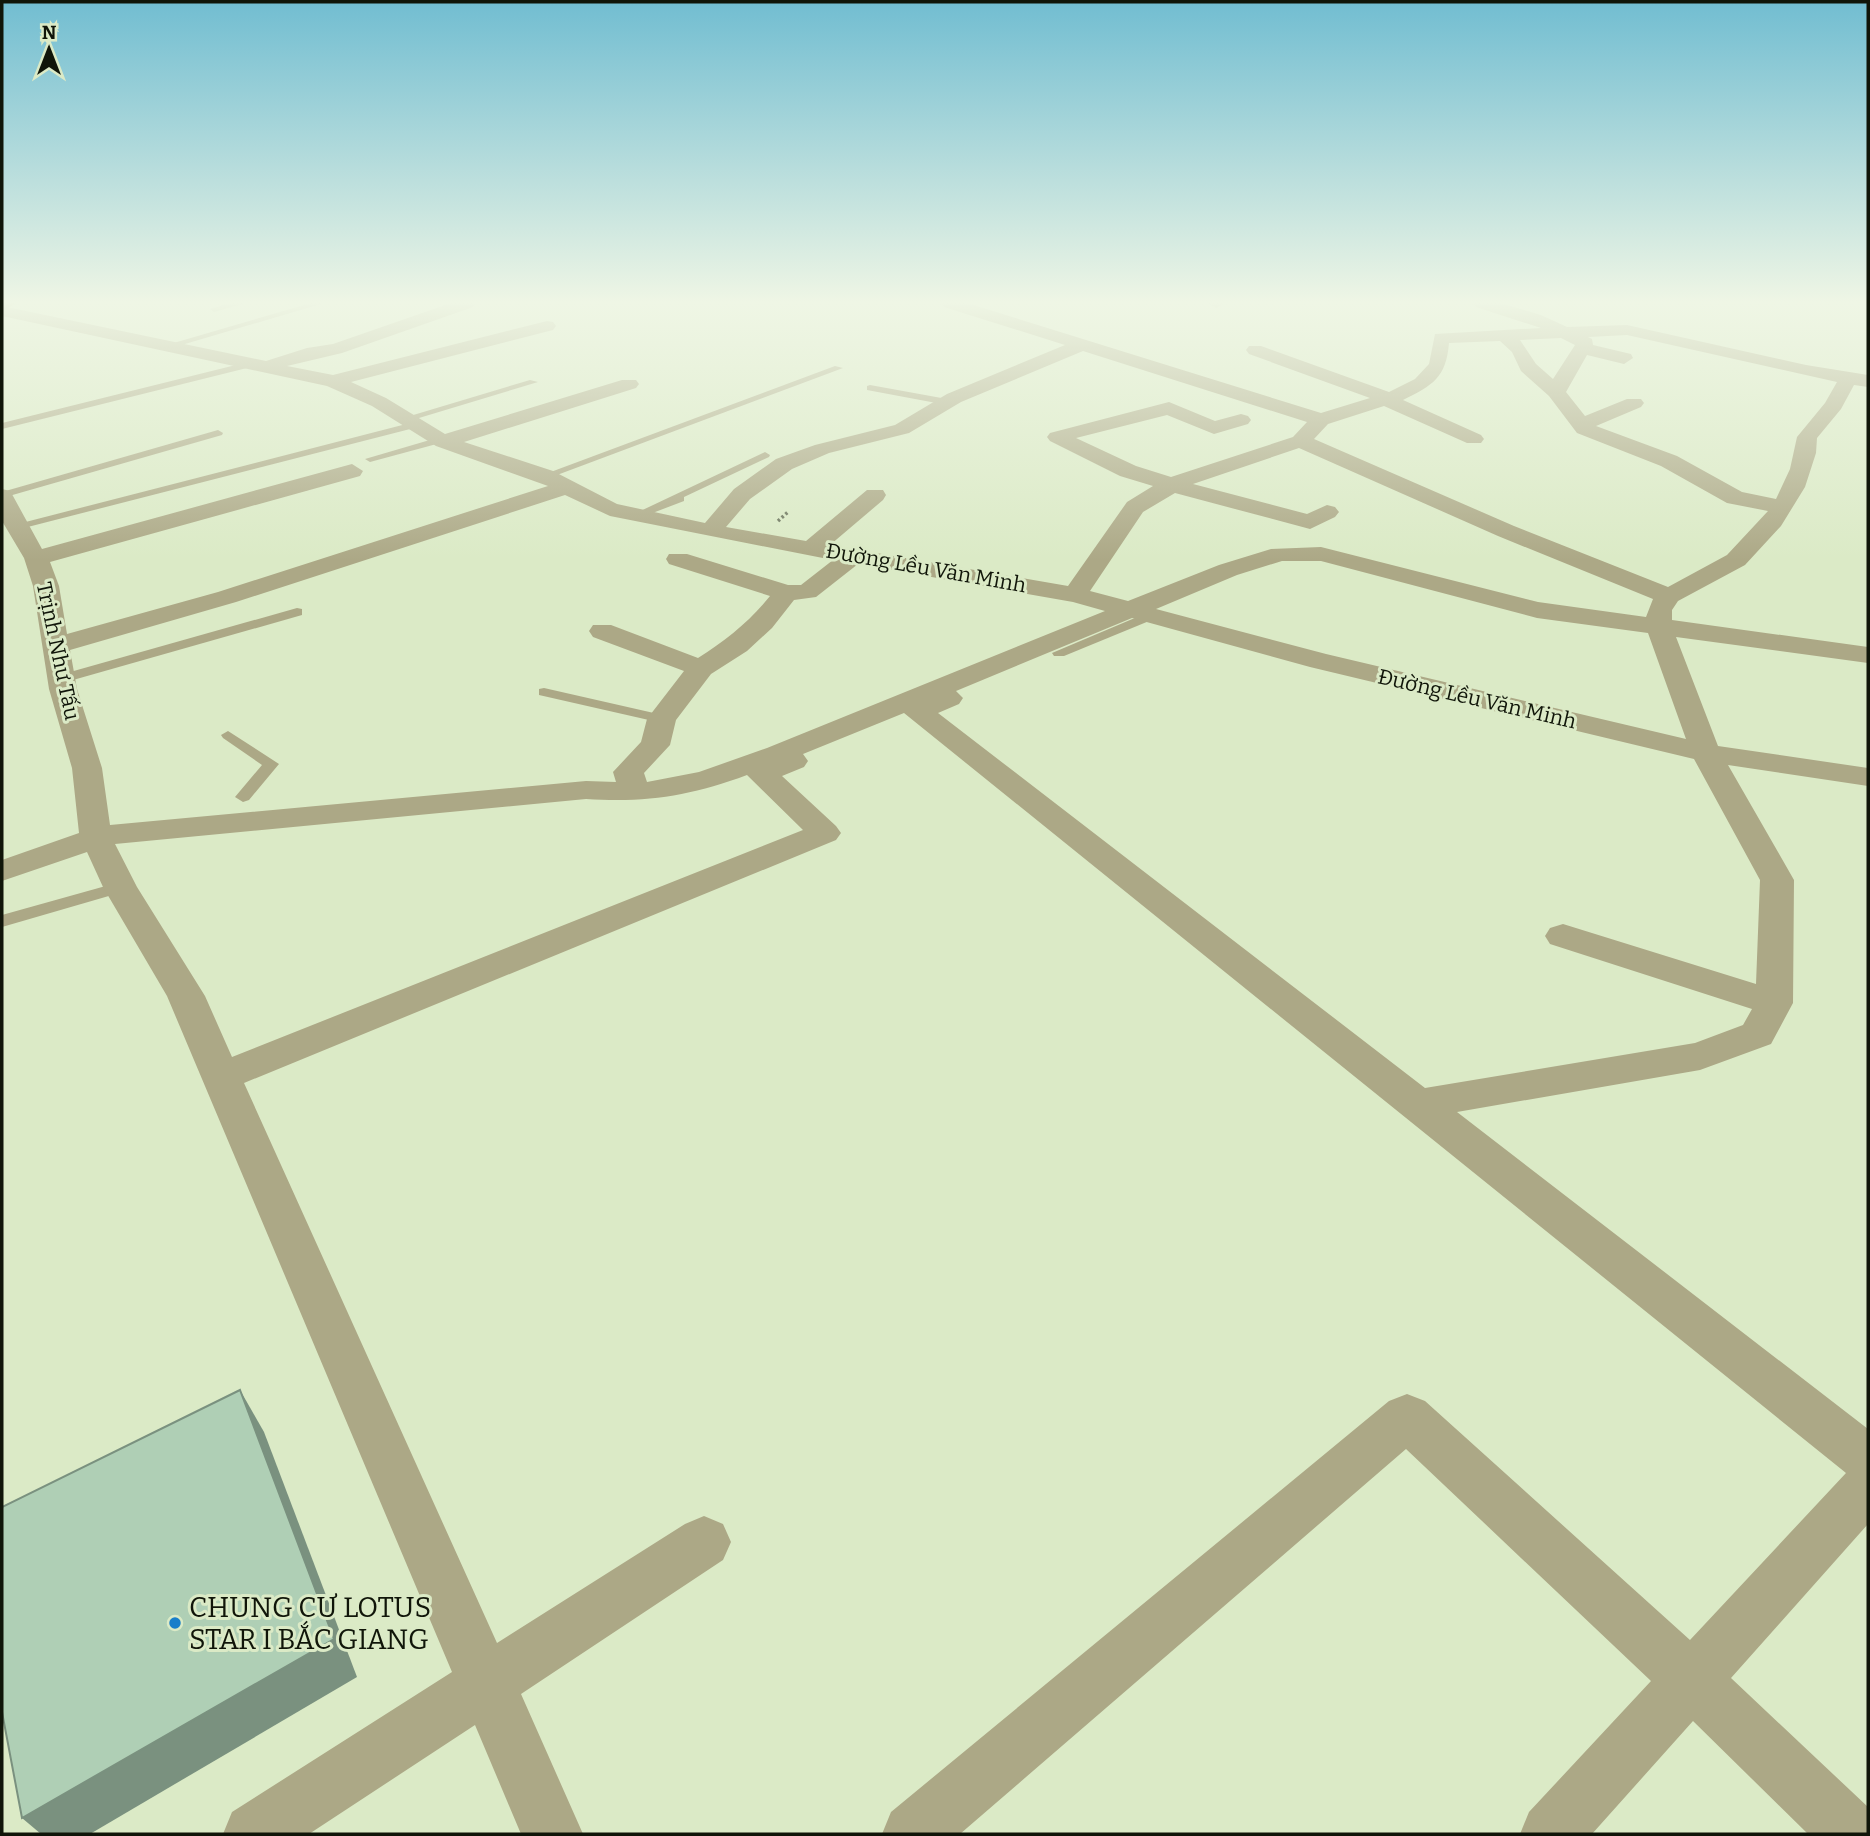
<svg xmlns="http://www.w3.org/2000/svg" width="1870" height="1836" viewBox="0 0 1870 1836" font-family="Bitter,serif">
	<rect width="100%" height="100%" fill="#dbeac6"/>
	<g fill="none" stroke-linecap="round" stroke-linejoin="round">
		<!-- path -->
		<polyline stroke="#6c755e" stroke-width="3.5" stroke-dasharray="2.5 2.5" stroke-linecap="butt" points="778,521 788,512"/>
		<!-- lane -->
		<g fill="#aca886" fill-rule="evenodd">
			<polygon points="230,303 246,303 214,312 210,309"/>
			<polygon points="311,303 324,303 168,349 160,347"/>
			<polygon points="256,360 259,361 259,365 2,429 2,423"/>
			<polygon points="835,366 843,368 549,478 540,476"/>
			<polygon points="530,380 538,382 409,421 400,419"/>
			<polygon points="870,385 947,399 952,402 947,405 867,390 867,386"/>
			<polygon points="414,422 419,425 418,427 16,530 10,526"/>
			<polygon points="218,430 223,433 222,435 2,498 2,492"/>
			<polygon points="440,437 444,438 444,442 370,462 365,459"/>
			<polygon points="765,452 770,455 769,457 684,497 684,501 642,517 632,515"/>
			<polygon points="297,608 302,609 302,615 66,682 61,683 54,679 56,676"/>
			<polygon points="1149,612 1154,613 1154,619 1064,656 1054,656 1052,653"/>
			<polygon points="544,688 667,716 669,719 662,723 539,695 539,689"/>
			<polygon points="228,731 279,764 249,800 243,802 235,797 262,765 223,738 221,735"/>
			<polygon points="120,882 126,883 129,887 126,891 2,927 2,915"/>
		</g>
		<!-- street -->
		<g fill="#aca886" fill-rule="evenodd">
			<path d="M 451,303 L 475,303 L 473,307 L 342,353 L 287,366 L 333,375 L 547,321 L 553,322 L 556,326 L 553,330 L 351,382 L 386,398 L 445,434 L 622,380 L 636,380 L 639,384 L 636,388 L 464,442 L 553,471 L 617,504 L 705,523 L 734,489 L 776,459 L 815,445 L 895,425 L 947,394 L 1065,345 L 944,307 L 942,303 L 967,303 L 1321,413 L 1370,398 L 1249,354 L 1246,350 L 1249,346 L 1261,346 L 1389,392 L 1415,379 L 1429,364 L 1435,334 L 1541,328 L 1476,307 L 1474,303 L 1500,303 L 1541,315 L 1567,327 L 1627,325 L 1806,365 L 1868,375 L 1868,387 L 1854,385 L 1841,409 L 1817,438 L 1816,453 L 1805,487 L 1781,526 L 1745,565 L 1678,601 L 1672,610 L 1672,620 L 1868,647 L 1868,663 L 1676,637 L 1718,746 L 1868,768 L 1868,786 L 1728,765 L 1794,880 L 1793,1003 L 1771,1044 L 1700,1070 L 1457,1112 L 1868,1429 L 1868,1524 L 1731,1678 L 1868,1807 L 1868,1834 L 1808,1834 L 1693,1721 L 1592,1834 L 1520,1834 L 1529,1812 L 1651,1681 L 1406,1449 L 960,1834 L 882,1834 L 891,1812 L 1389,1401 L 1407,1394 L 1425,1401 L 1690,1640 L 1846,1473 L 904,713 L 803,754 L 808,761 L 804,767 L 782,776 L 836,826 L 841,833 L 836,840 L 244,1083 L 497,1643 L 685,1524 L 704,1516 L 723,1524 L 731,1542 L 723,1560 L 521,1694 L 583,1834 L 521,1834 L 475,1725 L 309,1834 L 223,1834 L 232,1812 L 452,1672 L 167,996 L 103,887 L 87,852 L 2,881 L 2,860 L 79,833 L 72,768 L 49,689 L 33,586 L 24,558 L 2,521 L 2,489 L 10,491 L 13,496 L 42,549 L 352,464 L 363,471 L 360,476 L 50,562 L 59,586 L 67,634 L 218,592 L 548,486 L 436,446 L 372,406 L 327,386 L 2,316 L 2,306 L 266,361 L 307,348 L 333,344 ZM 1627,335 L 1837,382 L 1825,403 L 1797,437 L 1790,469 L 1776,499 L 1742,492 L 1677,456 L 1596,426 L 1641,407 L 1644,403 L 1641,399 L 1627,399 L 1585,416 L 1566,392 L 1587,355 L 1624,364 L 1633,358 L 1631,354 L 1593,345 L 1592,339 L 1588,337 ZM 1561,338 L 1575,345 L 1553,379 L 1536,364 L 1520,340 ZM 1500,341 L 1512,352 L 1521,371 L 1549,396 L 1577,433 L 1661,466 L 1727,503 L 1768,511 L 1727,555 L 1668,587 L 1514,526 L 1314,439 L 1328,424 L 1384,406 L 1467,443 L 1481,443 L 1484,439 L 1481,435 L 1403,400 C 1433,385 1446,378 1449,343 ZM 1083,351 L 1307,422 L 1293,437 L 1171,477 L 1136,466 L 1076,438 L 1167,415 L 1214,434 L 1248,424 L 1251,420 L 1248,416 L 1241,414 L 1215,421 L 1169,402 L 1050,433 L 1047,437 L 1050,441 L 1120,476 L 1153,486 L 1127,502 L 1068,586 L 830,545 L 883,500 L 886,495 L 883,490 L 867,490 L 806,541 L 726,527 L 750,499 L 792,469 L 829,453 L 909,433 L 961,402 ZM 1299,448 L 1498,536 L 1653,599 L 1646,617 L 1538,602 L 1321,547 L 1271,549 L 1219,565 L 1128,601 L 1090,591 L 1143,512 L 1175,493 L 1310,529 L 1335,517 L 1339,512 L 1335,507 L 1327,505 L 1307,514 L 1193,484 ZM 565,495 L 610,516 L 833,560 L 801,585 L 788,585 L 687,554 L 669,554 L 666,559 L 669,564 L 770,596 C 749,622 726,640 698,658 L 611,625 L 593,625 L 589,631 L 593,637 L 684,671 L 647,719 L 641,742 L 613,772 L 616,782 L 586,781 L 110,825 L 102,768 L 77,689 L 70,650 L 236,602 ZM 1282,561 L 1321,561 L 1537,618 L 1648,633 L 1686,739 L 1326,654 L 1156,609 L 1237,575 ZM 858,564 L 1073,602 L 1105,611 L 767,748 L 699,772 L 647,782 L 644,773 L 670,745 L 676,720 L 711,674 L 747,651 L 772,628 L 794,600 L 816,597 ZM 1132,618 L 1310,667 L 1694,759 L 1760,880 L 1756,984 L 1563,924 L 1550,928 L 1545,936 L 1550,944 L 1752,1009 L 1743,1025 L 1695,1043 L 1425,1088 L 938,713 L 959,704 L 963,698 L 956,691 ZM 747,775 L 803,830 L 232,1057 L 205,996 L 137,887 L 115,844 L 586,799 C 647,803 690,796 747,775 Z"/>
			<polygon points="1208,303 1226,303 1216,308"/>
		</g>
		<!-- secondary -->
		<polygon fill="#928b57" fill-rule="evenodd" points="2,303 17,303 2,311"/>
	</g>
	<!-- shaded-wall -->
	<polygon fill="#7a917f" points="240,1390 264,1432 357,1677 90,1834 41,1834 22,1818"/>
	<!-- building -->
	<polygon fill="#afcfb5" stroke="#7a917f" stroke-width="2" points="240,1390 334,1639 22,1818 2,1712 2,1507"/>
	<!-- sky -->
	<linearGradient id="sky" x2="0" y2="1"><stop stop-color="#71bdd1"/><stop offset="0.54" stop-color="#eff6e5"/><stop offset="1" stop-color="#eff6e5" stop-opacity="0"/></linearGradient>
	<rect width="1870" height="560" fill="url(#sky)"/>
	<!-- markers -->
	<circle fill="#197fca" stroke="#dbeac6" stroke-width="2.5" cx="175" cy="1623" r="7"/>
	<g text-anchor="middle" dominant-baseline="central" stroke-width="6" stroke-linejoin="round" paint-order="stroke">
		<!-- far-street labels -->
		<g font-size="21" fill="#101509" stroke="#dbeac6">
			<text transform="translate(926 568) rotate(10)">Đường Lều Văn Minh</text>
			<text transform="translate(58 651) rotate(78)">Trịnh Như Tấu</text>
			<text transform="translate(1477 699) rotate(13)">Đường Lều Văn Minh</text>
		</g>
		<!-- near-poi labels -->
		<g font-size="28" fill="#101509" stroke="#dbeac6" text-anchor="start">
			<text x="189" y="1607">CHUNG CƯ LOTUS<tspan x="189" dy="32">STAR I BẮC GIANG</tspan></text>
		</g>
	</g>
	<!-- border -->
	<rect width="1870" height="1836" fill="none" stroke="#101509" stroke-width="7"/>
	<!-- north arrow -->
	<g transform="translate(49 49)" stroke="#dbeac6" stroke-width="5" paint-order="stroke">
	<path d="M0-5L12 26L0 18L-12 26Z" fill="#101509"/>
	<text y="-10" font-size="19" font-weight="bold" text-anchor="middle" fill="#101509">N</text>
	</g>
</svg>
